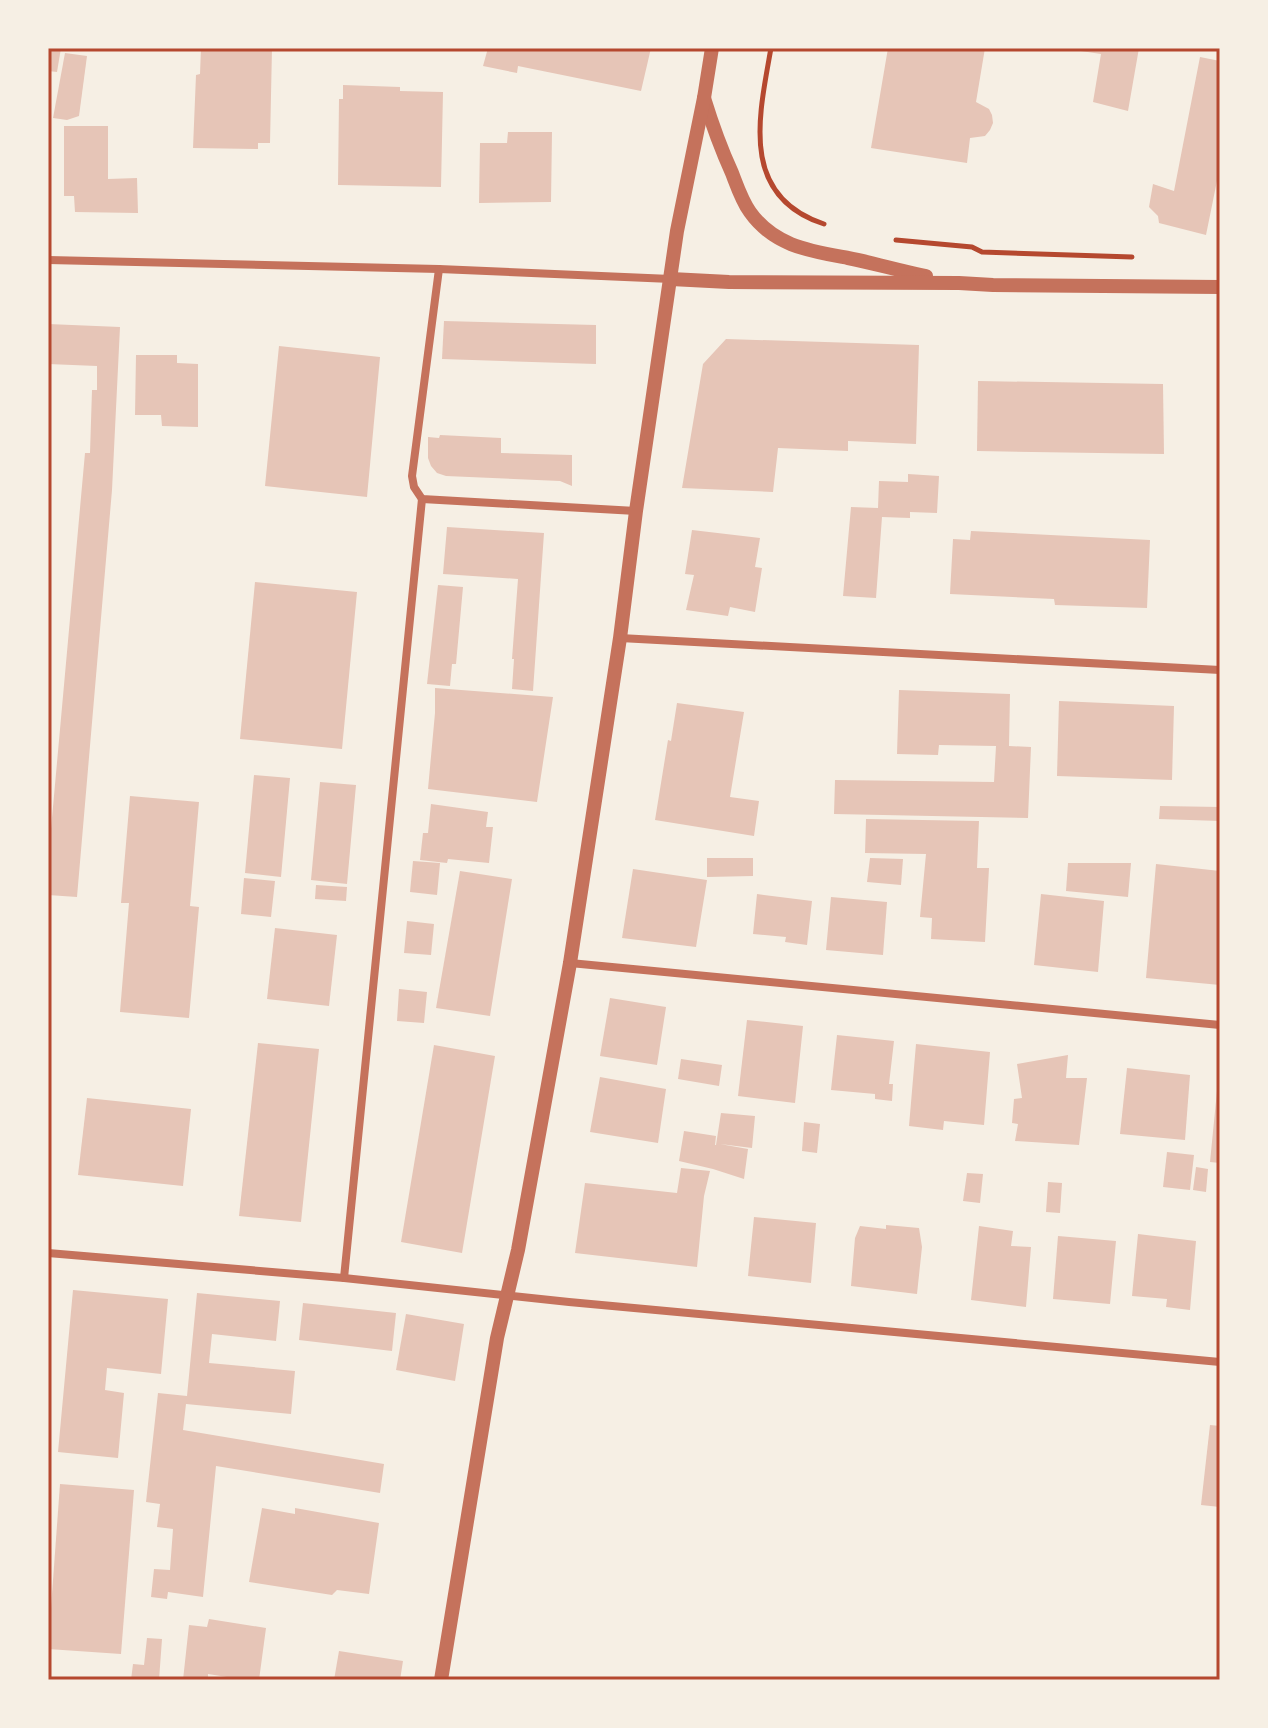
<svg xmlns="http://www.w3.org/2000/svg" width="1268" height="1728" viewBox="0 0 1268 1728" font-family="Spectral,serif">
	<rect width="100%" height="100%" fill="#f6efe4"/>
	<!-- building -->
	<g fill="#e6c5b7">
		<polygon points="48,48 61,48 57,72 48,71"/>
		<polygon points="201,48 272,48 270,143 258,143 258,149 193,148 196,75 200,74"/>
		<polygon points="488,48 651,48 641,91 518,66 517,73 483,66"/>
		<polygon points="888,48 985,48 976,102 989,109 992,115 993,123 990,130 985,136 970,138 967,163 871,148"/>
		<polygon points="1074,48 1139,48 1128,111 1093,102 1101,54 1074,50"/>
		<polygon points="65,53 87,56 79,116 67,120 53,118"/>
		<polygon points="1200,57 1220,61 1220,166 1206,235 1159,223 1158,216 1149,207 1153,184 1174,191"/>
		<polygon points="343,85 400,87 400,91 443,92 441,187 338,185 339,99 343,99"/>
		<polygon points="64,126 108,126 108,179 137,178 138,213 75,212 74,196 64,196"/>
		<polygon points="508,132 552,132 551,202 479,203 480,143 507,143"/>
		<polygon points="444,321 596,325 596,364 442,359"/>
		<polygon points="48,324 120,327 112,490 77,897 48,895 48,862 85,453 90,453 92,390 97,390 97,366 48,364"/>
		<polygon points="726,339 919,345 916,444 848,441 848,451 778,448 773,492 682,488 703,364"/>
		<polygon points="279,346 380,357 367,497 265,486"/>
		<polygon points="136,355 177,355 177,363 198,364 198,427 162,426 161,415 135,415"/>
		<polygon points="978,381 1163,384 1164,454 977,451"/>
		<polygon points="440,435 501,438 501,453 572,455 572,486 560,481 446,476 437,473 431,466 428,458 428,437 439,438"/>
		<polygon points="908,474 939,476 937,513 910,512 910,518 882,517 876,598 843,596 851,507 878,508 879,481 908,482"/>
		<polygon points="447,527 544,533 533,691 512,689 514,659 512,659 518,579 443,574"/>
		<polygon points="692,530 760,538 755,567 762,568 755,612 730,607 728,616 686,610 694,575 685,574"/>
		<polygon points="971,531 1150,540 1147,608 1055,605 1054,599 950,594 953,539 970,540"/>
		<polygon points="255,582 357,592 342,749 240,739"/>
		<polygon points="438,585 463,587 456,664 452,664 450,686 427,684"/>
		<polygon points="435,688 553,697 537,802 428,789 435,713"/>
		<polygon points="899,690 1010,694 1009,746 1031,747 1028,818 834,814 835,780 994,782 996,746 939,745 938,755 897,754"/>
		<polygon points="1059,701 1174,706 1172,780 1057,776"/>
		<polygon points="677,703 744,712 730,797 759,801 754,836 655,820 668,740 671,741"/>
		<polygon points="254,775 290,778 281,877 245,873"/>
		<polygon points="320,782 356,785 347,884 311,880"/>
		<polygon points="130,796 199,802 190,906 199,907 189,1018 120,1012 129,903 121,903"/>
		<polygon points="431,804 488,812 486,827 493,827 489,863 448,859 447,863 420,860 423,833 428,833"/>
		<polygon points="1160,806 1220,807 1220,821 1159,819"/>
		<polygon points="866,819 979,821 977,868 989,868 985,942 931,939 932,918 920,917 926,854 865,853"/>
		<polygon points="707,858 753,858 753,876 707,877"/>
		<polygon points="870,858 903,859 901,885 867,882"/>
		<polygon points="413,861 440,863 437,895 410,892"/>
		<polygon points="1068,863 1131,863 1128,897 1066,891"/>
		<polygon points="1156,864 1220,871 1220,985 1146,978"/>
		<polygon points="633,869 707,880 696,947 622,938"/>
		<polygon points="460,871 512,879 490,1016 436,1008"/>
		<polygon points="244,878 275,881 271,917 241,914"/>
		<polygon points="316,885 347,887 346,901 315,899"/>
		<polygon points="757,894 812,901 807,945 785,942 786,937 753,934"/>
		<polygon points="1041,894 1104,901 1098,972 1034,965"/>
		<polygon points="831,897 887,902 883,955 826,950"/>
		<polygon points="407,921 434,924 431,955 404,953"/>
		<polygon points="275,928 337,935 329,1006 267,999"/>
		<polygon points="399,989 427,992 424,1023 397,1021"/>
		<polygon points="610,998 666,1007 657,1065 600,1056"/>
		<polygon points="747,1020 803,1026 795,1103 738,1096"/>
		<polygon points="837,1035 894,1041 889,1084 893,1084 892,1101 875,1099 875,1094 831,1090"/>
		<polygon points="258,1043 319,1049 301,1222 239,1216"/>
		<polygon points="916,1044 990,1052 984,1125 944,1121 943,1130 909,1126"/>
		<polygon points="434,1045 495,1056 462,1253 401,1242"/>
		<polygon points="1068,1055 1066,1078 1087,1078 1079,1145 1015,1141 1018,1124 1012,1123 1014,1099 1022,1098 1017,1064"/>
		<polygon points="681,1059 722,1065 719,1086 678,1079"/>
		<polygon points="1127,1068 1190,1075 1185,1140 1120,1134"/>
		<polygon points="600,1077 666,1089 658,1143 590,1132"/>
		<polygon points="1217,1091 1220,1091 1220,1163 1210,1162"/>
		<polygon points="87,1098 191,1109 183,1186 78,1175"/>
		<polygon points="721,1113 755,1116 752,1148 720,1144 748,1149 744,1179 713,1169 679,1161 684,1131 716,1136 715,1145 716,1145"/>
		<polygon points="804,1122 820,1124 817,1153 802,1151"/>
		<polygon points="1167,1152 1194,1155 1190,1190 1163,1187"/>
		<polygon points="1196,1167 1208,1169 1206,1192 1193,1190"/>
		<polygon points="681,1168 710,1171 704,1196 697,1267 575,1253 585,1183 677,1193"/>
		<polygon points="967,1173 983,1174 980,1203 963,1201"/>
		<polygon points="1048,1182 1062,1183 1060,1213 1046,1212"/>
		<polygon points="754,1217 816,1223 811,1283 748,1276"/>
		<polygon points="886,1225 919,1228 922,1247 917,1294 851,1286 855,1238 860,1226 886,1229"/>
		<polygon points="979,1226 1013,1231 1011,1246 1031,1247 1026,1307 971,1300"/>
		<polygon points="1138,1234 1196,1241 1190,1310 1166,1307 1167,1299 1132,1296"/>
		<polygon points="1058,1236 1116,1241 1110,1304 1053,1299"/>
		<polygon points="73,1290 168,1299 161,1374 107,1368 105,1390 124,1393 118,1458 58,1452"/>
		<polygon points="197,1293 280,1301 276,1341 212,1334 209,1363 295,1371 291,1414 186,1404 183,1430 384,1464 380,1493 216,1466 203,1597 168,1592 167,1599 151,1597 154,1569 170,1570 173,1529 157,1527 160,1504 146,1502 158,1393 187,1396"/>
		<polygon points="303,1303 396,1313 392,1351 299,1340"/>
		<polygon points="406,1314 464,1324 455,1381 396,1370"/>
		<polygon points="1210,1425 1220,1426 1220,1507 1201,1505"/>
		<polygon points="60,1484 134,1490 121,1654 48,1649"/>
		<polygon points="262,1508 295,1514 295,1508 379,1523 369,1594 337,1590 332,1595 249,1582"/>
		<polygon points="209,1619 266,1628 259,1680 246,1680 208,1674 208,1680 183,1680 189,1625 207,1627"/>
		<polygon points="147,1638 162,1639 159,1680 131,1680 133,1664 144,1665"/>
		<polygon points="339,1651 403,1661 400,1680 334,1680"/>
	</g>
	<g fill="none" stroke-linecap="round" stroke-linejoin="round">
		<!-- path -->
		<g stroke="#b5482f" stroke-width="5">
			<path d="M 771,48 C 759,116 739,196 824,224"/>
			<polyline points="896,240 972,247 982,252 1132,257"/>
		</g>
		<!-- minor -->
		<g stroke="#c5725c" stroke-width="8">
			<polyline points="48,260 439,269 671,279"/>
			<polyline points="439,269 412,476 414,487 422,499 636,511"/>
			<polyline points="620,638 1220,670"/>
			<polyline points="570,963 1220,1025"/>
			<polyline points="48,1253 344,1278 569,1302 1220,1362"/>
			<polyline points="344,1278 422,499"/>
		</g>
		<!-- tertiary -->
		<g stroke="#c5725c" stroke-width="14">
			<path d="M 704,98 C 712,124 721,149 732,173 C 737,186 742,201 750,212 C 774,246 810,251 848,258 C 874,263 900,271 926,276"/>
			<polyline points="671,279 729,282 959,283 993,285 1220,287"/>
			<polyline points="441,1680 497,1338 518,1250 570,963 620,638 636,511 677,231 704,98 712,48"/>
		</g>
	</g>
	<!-- border -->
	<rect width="1268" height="1728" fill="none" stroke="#f6efe4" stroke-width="100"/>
	<rect x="50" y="50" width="1168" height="1628" fill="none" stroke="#b5482f" stroke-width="3"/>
</svg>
